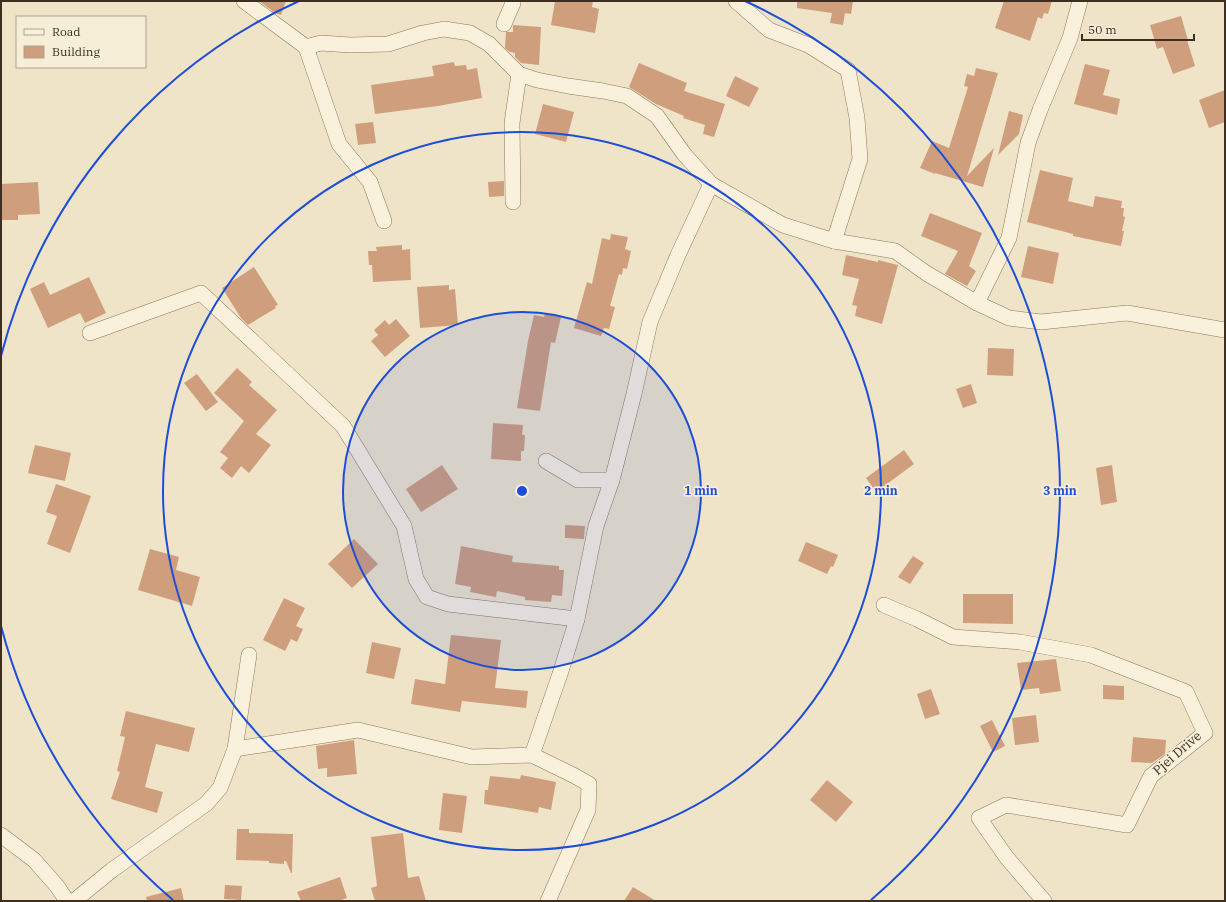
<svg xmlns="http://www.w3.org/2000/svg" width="1226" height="902" viewBox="0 0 1226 902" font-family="'IBM Plex Serif',serif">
	<rect width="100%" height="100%" fill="#f0e4c8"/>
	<!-- building -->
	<g fill="#cf9f7d">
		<polygon points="259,1 286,1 281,15 275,13"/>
		<polygon points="555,1 593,1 592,7 599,9 595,33 551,25"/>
		<polygon points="797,1 853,1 851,14 845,13 843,25 830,23 832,13 797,8"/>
		<polygon points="1004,1 1052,1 1048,14 1044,13 1042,19 1038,17 1030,41 995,28"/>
		<polygon points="1181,16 1188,40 1187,40 1195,66 1173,74 1163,47 1157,49 1150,25"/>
		<polygon points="513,25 541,27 539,65 521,63 515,57 515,53 510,52 505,48 506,32 513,32"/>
		<polygon points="454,62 455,66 466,65 467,70 477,68 482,98 438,106 375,114 371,85 434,76 432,66"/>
		<polygon points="639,63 687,83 684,91 725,104 714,137 703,134 705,125 683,118 684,116 656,104 629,87"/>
		<polygon points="1085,64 1110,70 1103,95 1120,99 1117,115 1074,104"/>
		<polygon points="976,68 998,73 967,176 994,148 983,187 935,173 935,174 920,168 932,141 949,148 968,87 964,86 967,74 974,76"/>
		<polygon points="735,76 759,88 749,107 726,96"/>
		<polygon points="1225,90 1225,122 1209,128 1199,100"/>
		<polygon points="543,104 574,112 566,142 535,134"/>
		<polygon points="1009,111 1023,115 1019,134 998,155"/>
		<polygon points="373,122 376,143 358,145 355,124"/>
		<polygon points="1040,170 1073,178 1068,201 1093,207 1095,196 1122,201 1121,208 1124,208 1123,216 1125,217 1122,231 1124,231 1121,246 1073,236 1073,234 1027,222"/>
		<polygon points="504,181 504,196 489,197 488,182"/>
		<polygon points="38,182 40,214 18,215 18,220 1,220 1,184"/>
		<polygon points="930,213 982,233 969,266 976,271 967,286 945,274 958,251 921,236"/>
		<polygon points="611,234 628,237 625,249 631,251 627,269 623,268 622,275 619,274 610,306 615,307 609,329 604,328 601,336 574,328 587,282 592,284 602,238 610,240"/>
		<polygon points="402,245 402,250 410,249 411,280 373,282 372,265 369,265 368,251 377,251 376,247"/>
		<polygon points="1028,246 1059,253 1053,284 1021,277"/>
		<polygon points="846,255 878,262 878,260 898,265 882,324 855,316 857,306 852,305 859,279 842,275"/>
		<polygon points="254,267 278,305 275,306 276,308 248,325 241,318 222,288"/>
		<polygon points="89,277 106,313 85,323 80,313 48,328 30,289 44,282 50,295"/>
		<polygon points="449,285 449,290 455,289 458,325 420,328 417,287"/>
		<polygon points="545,313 561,317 555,343 551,342 540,411 517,408 528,341 534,315 544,317"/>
		<polygon points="396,319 410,336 385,357 371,341 378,335 374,330 385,320 389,325"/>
		<polygon points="988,348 1014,349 1013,376 987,375"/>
		<polygon points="237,368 252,382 249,385 277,410 256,434 271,445 249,473 241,466 232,478 220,468 228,458 220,452 244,421 214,393"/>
		<polygon points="197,374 218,402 206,411 184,383"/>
		<polygon points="971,384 977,403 963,408 956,389"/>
		<polygon points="493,423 523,425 522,435 525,435 524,451 521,451 521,461 491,459"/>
		<polygon points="35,445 71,453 65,481 28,473"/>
		<polygon points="904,450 914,464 876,492 866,478"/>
		<polygon points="442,465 458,489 421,512 406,489"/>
		<polygon points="1112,465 1117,502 1101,505 1096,468"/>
		<polygon points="56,484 91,496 70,553 47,544 57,516 46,512"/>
		<polygon points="565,525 585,526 584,539 565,538"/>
		<polygon points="354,539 378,564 352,588 328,564"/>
		<polygon points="806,542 838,555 833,567 831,566 827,574 798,561"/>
		<polygon points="461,546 513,556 512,562 559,566 559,570 564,570 562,596 552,595 551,602 525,600 525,597 497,591 496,597 470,592 471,587 455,584"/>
		<polygon points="150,549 179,557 176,570 200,577 192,606 138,590"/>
		<polygon points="913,556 924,563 910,584 898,577"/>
		<polygon points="963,594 1013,594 1013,624 963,623"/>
		<polygon points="284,598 305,608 296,626 303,629 297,642 291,639 285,651 263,640"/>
		<polygon points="451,635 501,640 495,688 528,691 526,708 462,701 460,712 411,704 415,679 445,684"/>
		<polygon points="372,642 401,648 394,679 366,673"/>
		<polygon points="1056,659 1061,691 1040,694 1039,688 1021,690 1017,663"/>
		<polygon points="1103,685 1124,686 1124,700 1103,699"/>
		<polygon points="931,689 940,714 925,719 917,694"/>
		<polygon points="126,711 195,728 189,752 156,744 145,787 163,792 157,813 111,799 120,772 117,771 125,737 120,736"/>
		<polygon points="1036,715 1039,742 1015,745 1012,718"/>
		<polygon points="992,720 1005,746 993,752 980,726"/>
		<polygon points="1133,737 1166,740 1165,754 1152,763 1131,762"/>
		<polygon points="354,740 357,774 327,777 327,768 318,769 316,746"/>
		<polygon points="521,775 556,782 551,810 539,807 538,813 510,808 484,804 485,790 488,790 490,776 520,779"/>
		<polygon points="827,780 853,802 836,822 810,800"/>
		<polygon points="443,793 467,796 462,833 439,830"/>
		<polygon points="237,829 249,829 249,833 293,834 292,873 291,873 286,861 284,861 284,864 269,863 269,861 236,860"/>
		<polygon points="403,833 408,878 419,876 426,901 375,901 371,888 377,886 371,837"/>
		<polygon points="340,877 347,898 339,901 301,901 297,892"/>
		<polygon points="225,885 242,886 241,900 224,899"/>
		<polygon points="633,887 656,901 624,901"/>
		<polygon points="181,888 184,901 147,901 146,897"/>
	</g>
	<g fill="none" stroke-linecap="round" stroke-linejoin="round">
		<!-- minor casing -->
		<g stroke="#8d765c" stroke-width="16">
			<g id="minor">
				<polyline points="244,1 306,47 321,43 350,45 388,44 423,33 444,29 470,33 489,44 519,74 537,80 568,86 603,91 627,96 657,116 684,154 711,184 783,225 834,241 895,251 926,273 977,303 1009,318 1041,322 1127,313 1225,330"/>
				<polyline points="736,1 769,30 808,45 848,70 857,118 860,159 834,241"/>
				<polyline points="504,24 513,3 512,1"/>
				<polyline points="306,47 339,144 370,182 384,221"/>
				<polyline points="513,202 512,123 519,74"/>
				<polyline points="977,303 1009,238 1028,143 1040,110 1070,38 1080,1"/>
				<polyline points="90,333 201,293 343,426 404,526 416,579 427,597 448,604 577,619"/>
				<polyline points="546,461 578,480 612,480"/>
				<polyline points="884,605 917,619 953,637 1020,642 1091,655 1186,692 1205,733 1151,776 1127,825 1006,805 979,818 1007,858 1044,901"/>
				<polyline points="235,749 358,730 472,757 532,755 573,775 589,784 588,810 548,901"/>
				<polyline points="532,755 561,671 577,619 596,526 612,480 634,394 650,322 678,255 711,184"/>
				<polyline points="1,835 34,860 57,886 67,901"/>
				<polyline points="74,901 112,870 206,804 220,788 235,749 249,655"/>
			</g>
		</g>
		<!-- minor -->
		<use href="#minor" stroke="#faf1dc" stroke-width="15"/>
	</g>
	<!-- distance rings -->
	<circle cx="522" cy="491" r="179" fill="#1d4ed8" fill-opacity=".12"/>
	<g fill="none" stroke="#1d4ed8" stroke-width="2">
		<circle cx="522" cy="491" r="179"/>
		<circle cx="522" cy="491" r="359"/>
		<path d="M173 900A538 538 0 0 1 1 626M1 356A538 538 0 0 1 299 1M745 1A538 538 0 0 1 871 900"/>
	</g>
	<g text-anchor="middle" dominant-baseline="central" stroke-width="3.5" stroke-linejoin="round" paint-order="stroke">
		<!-- street labels -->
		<g font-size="13" fill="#3d2e20" stroke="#f7eed8">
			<text transform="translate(1177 753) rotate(-41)">Pjei Drive</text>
		</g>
	</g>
	<circle cx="522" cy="491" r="6" fill="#1d4ed8" stroke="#f7eed8" stroke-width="2"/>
	<g font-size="12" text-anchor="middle" font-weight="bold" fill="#1d4ed8" stroke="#f7eed8" stroke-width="3.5" stroke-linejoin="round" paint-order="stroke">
		<text x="701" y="495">1 min</text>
		<text x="881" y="495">2 min</text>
		<text x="1060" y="495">3 min</text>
	</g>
	<!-- border -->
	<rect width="1226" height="902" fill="none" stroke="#3d2e20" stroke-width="4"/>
	<!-- legend -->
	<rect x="16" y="16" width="130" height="52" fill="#f7eed8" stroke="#ada18e"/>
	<rect x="24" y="29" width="20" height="6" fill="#faf1dc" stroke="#ada18e"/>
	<text x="52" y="36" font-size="12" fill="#3d2e20">Road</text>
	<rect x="24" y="46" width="20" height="12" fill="#cf9f7d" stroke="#ada18e"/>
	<text x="52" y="56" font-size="12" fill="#3d2e20">Building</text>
	<!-- scale -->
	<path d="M1082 34v6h112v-6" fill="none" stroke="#3d2e20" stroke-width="2"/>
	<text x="1088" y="34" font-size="12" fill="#3d2e20" stroke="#f7eed8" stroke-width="3" paint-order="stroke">50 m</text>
</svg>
